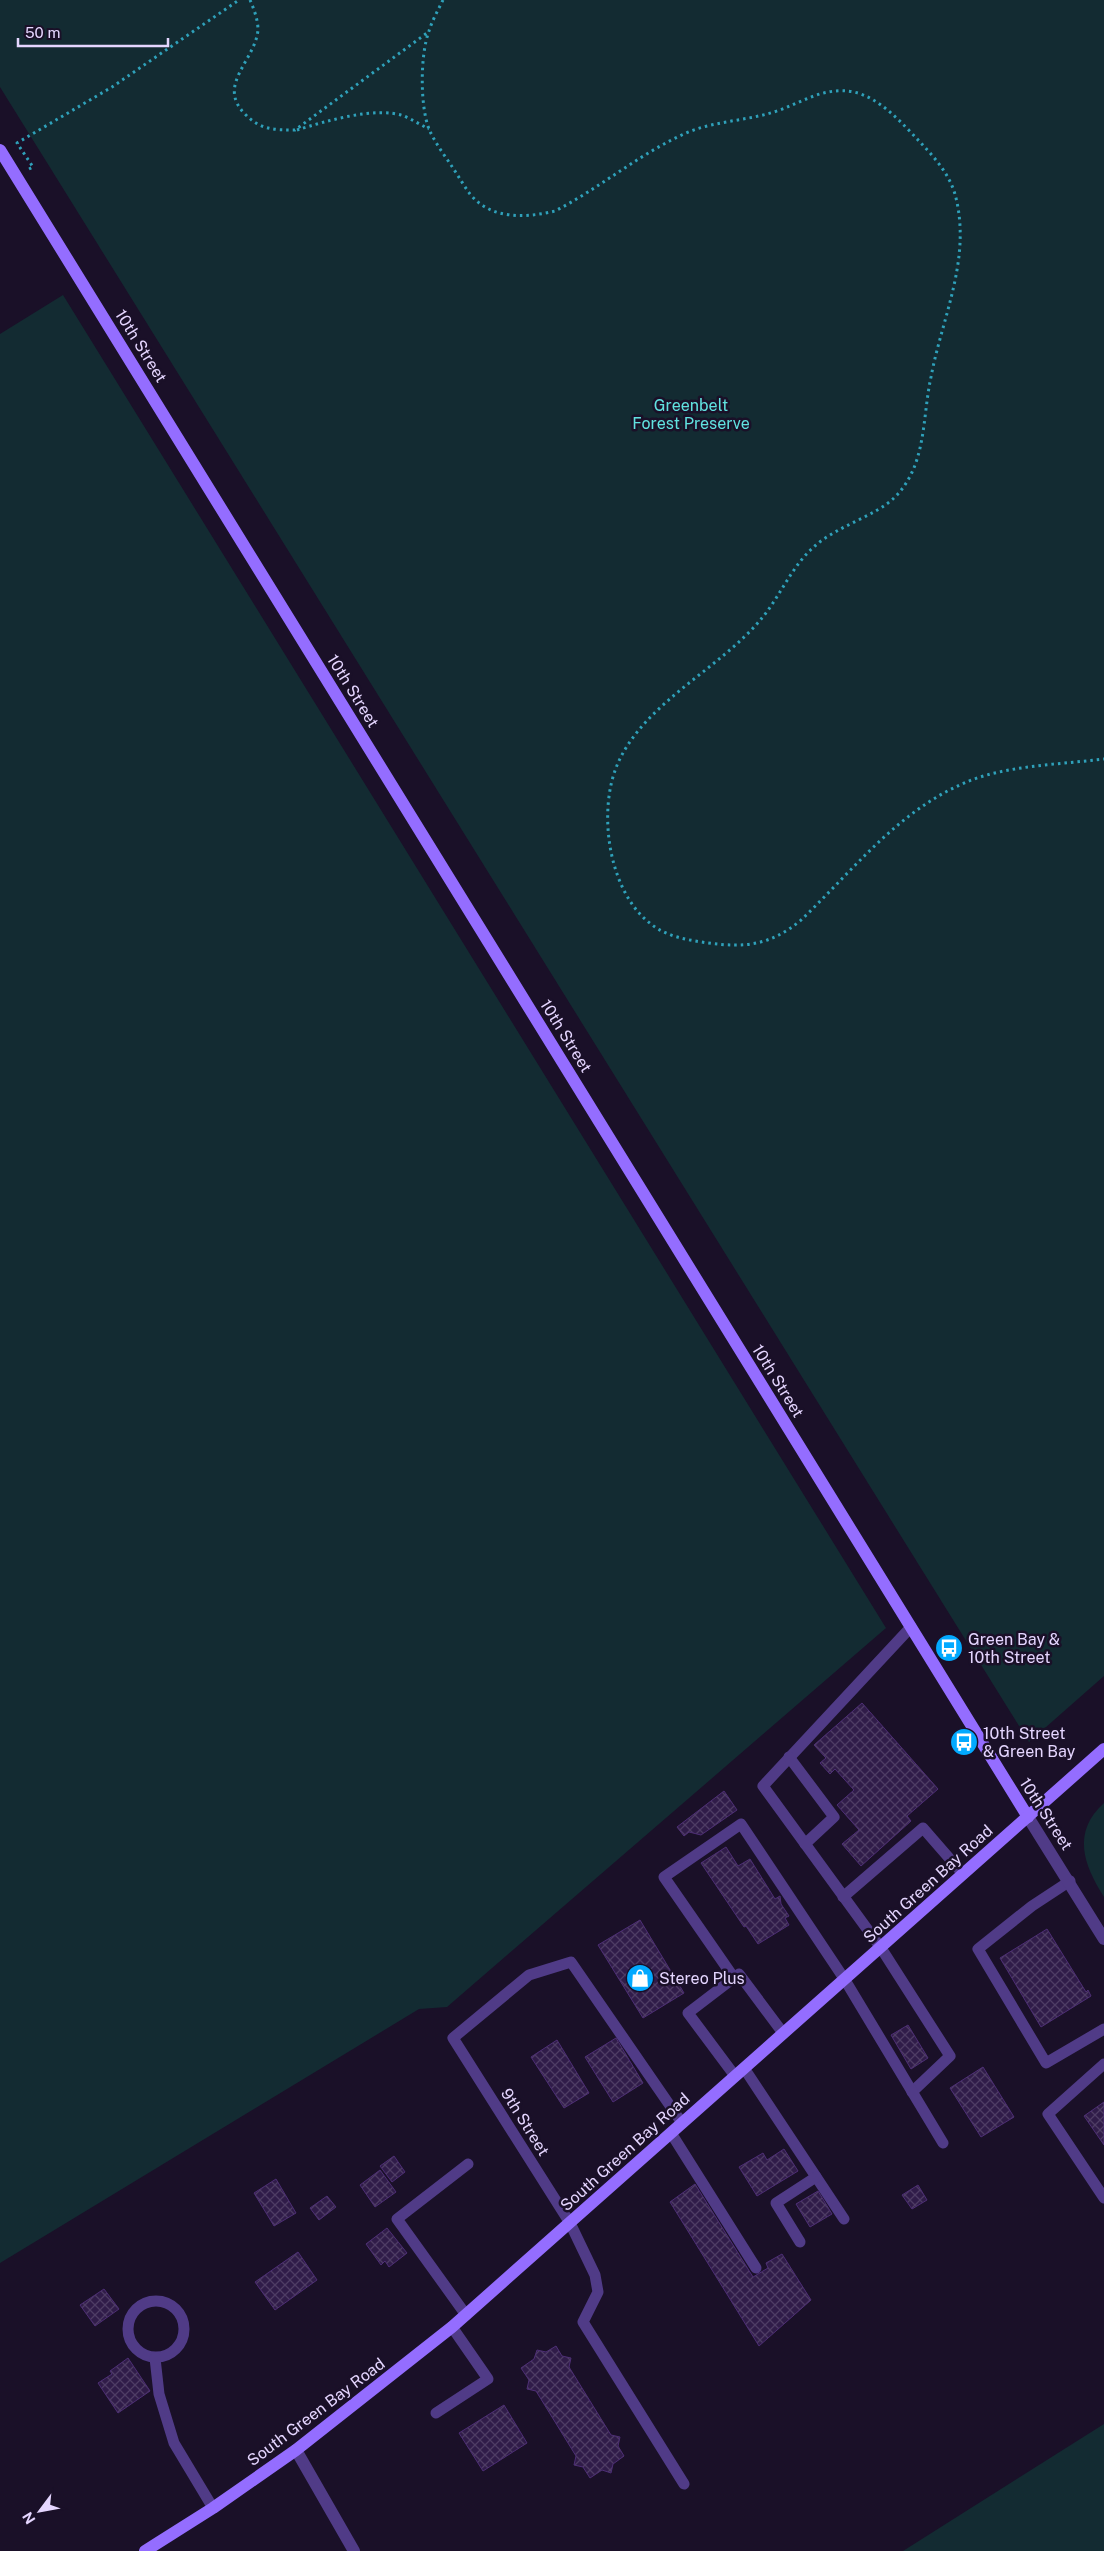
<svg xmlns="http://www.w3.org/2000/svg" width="1104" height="2551" viewBox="0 0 1104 2551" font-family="'Public Sans',sans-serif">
	<defs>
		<pattern id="building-cross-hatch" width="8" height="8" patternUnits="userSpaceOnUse" patternTransform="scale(1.25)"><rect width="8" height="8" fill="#301c49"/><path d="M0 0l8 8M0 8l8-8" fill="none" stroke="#4e3c64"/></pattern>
	</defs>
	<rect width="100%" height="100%" fill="#1a1028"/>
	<!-- green -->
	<g fill="#132b32">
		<polygon points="0,0 1104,0 1104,1676 1029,1742 0,87"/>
		<polygon points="63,295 886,1628 447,2007 419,2009 0,2263 0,334"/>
		<path d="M 1104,1803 L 1104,1897 C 1083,1864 1072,1832 1104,1803 Z"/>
		<polygon points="1104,2424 1104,2551 903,2551"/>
	</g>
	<!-- building -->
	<g fill="url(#building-cross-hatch)" stroke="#4d2e75">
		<polygon points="862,1703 938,1789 907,1816 911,1821 861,1866 842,1844 859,1830 837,1805 854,1790 835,1769 830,1774 820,1763 826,1758 814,1745"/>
		<polygon points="724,1791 737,1810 701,1835 689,1832 684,1836 677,1827"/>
		<polygon points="726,1847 738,1866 750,1859 775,1899 780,1896 781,1904 789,1916 785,1918 789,1925 758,1944 746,1926 744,1927 701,1863"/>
		<polygon points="640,1920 684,1993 643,2018 598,1945"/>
		<polygon points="1047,1929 1086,1992 1088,1990 1091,1996 1041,2027 1000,1958"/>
		<polygon points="908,2025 928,2058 911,2069 891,2035"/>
		<polygon points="616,2038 643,2083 613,2102 585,2057"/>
		<polygon points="557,2040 589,2093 564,2108 531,2057"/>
		<polygon points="983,2067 1014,2117 981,2137 950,2088"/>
		<polygon points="1104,2102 1104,2145 1084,2116"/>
		<polygon points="784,2149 798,2171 757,2196 739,2167 763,2153 767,2160"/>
		<polygon points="394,2156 405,2172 392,2182 380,2166"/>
		<polygon points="380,2170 396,2192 375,2207 360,2185"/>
		<polygon points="276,2179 296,2213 274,2226 254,2193"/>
		<polygon points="695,2184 753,2277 768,2268 766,2263 782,2254 811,2300 759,2346 670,2202"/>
		<polygon points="918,2185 927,2200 912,2209 902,2195"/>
		<polygon points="818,2191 832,2214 810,2227 796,2204"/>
		<polygon points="327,2196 336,2207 319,2220 310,2208"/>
		<polygon points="387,2228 407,2253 389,2267 385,2261 381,2265 366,2244"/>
		<polygon points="298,2252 317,2280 275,2310 255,2282"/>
		<polygon points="104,2289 119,2309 95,2326 80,2305"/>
		<polygon points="556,2346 562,2356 571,2358 569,2367 611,2435 620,2437 618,2446 624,2456 613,2464 611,2473 602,2470 590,2478 583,2467 574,2465 576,2456 536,2391 527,2389 529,2380 521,2368 534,2359 537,2350 546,2352"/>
		<polygon points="128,2358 150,2391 118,2413 98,2383 112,2374 110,2371"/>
		<polygon points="504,2405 527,2443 483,2471 459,2433"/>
	</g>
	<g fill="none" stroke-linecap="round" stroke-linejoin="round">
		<!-- path -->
		<g stroke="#2fa1ba" stroke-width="3" stroke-dasharray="2.5 4" stroke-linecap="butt">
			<path d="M 250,0 C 254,9 258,20 258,30 C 255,61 216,85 245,114 C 260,130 275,130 295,130 L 427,33"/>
			<path d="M 443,0 C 438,10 432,21 429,31 C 420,55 420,106 429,129 C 435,143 445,156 453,168 C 459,177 464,186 470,194 C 491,220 526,218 555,211 C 600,188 639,154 686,133 C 714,121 745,121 774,112 C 802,103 823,86 854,92 C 880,98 902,123 920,142 C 935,158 951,176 956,198 C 971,260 942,318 931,377 C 922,418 927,466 894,498 C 875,516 838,526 816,545 C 792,565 781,595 762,618 C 720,669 645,702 618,763 C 597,810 608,892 651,924 C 667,937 688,940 708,943 C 746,948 770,945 800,921 C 856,868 903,803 980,777 C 1019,765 1063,764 1104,759"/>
			<path d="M 297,130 C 326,121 376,106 404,116 C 413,120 421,125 429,129"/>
			<polyline points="29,169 33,167 17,143 112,87 239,0"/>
		</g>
		<!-- lane -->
		<g stroke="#503b87" stroke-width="11">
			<polyline points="911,1627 763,1786 881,1948 950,2056 912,2092"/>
			<polyline points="789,1757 834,1817 805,1844"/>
			<polyline points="1070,1881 1032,1906 978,1949 1046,2063 1104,2029"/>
			<polyline points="843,1897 923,1828 963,1874"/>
			<polyline points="734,1978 664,1877 741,1824 845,1980 943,2143"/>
			<polyline points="1104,2064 1048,2114 1104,2198"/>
			<polyline points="744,2068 844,2219"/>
			<polyline points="735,2076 688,2013 739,1974 783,2033"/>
			<polyline points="682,2123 571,1962 529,1975 453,2038 570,2223 595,2275 598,2292 583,2322 684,2484"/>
			<polyline points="671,2133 756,2268"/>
			<polyline points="800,2242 776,2203 816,2177"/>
			<circle cx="156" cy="2329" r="28"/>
			<polyline points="466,2315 397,2219 468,2164"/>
			<polyline points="155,2358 159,2394 174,2443 213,2508"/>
			<polyline points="436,2413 488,2379 452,2327"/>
		</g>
		<!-- street -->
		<g stroke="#503b87" stroke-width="12">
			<polyline points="1028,1817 1104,1939"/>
			<polyline points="296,2450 354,2551"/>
		</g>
		<!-- secondary -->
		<g stroke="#946dff" stroke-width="12">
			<polyline points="0,150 1028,1817"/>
			<polyline points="145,2551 213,2508 296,2450 452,2327 1104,1749"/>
		</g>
	</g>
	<!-- icons -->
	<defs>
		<g id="bus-disc" transform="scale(1.4375)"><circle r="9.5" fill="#02a9ff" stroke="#1a1028"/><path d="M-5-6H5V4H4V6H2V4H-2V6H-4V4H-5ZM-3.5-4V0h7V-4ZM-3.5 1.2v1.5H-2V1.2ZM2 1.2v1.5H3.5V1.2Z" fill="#fff"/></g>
		<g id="shop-disc" transform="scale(1.4375)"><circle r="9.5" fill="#02a9ff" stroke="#1a1028"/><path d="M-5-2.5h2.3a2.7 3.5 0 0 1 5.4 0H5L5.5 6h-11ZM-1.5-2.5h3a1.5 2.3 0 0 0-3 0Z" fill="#fff"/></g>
	</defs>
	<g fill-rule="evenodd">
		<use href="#bus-disc" x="949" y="1648"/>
		<use href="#bus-disc" x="964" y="1742"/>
		<use href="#shop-disc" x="640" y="1978"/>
	</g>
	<g text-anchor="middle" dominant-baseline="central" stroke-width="5" stroke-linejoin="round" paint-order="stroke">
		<!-- street labels -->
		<g font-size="16" fill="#e5d6ff" stroke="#1a1028">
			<text transform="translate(141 346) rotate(58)">10th Street</text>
			<text transform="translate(353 691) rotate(58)">10th Street</text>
			<text transform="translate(566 1036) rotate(58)">10th Street</text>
			<text transform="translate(778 1381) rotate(58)">10th Street</text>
			<text transform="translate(1046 1814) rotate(57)">10th Street</text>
			<text transform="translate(928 1884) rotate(-42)">South Green Bay Road</text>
			<text transform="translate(525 2122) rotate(58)">9th Street</text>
			<text transform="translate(625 2152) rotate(-42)">South Green Bay Road</text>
			<text transform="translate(316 2412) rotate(-37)">South Green Bay Road</text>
		</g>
		<!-- park labels -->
		<g font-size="16" fill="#61e1e0" stroke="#1a1028">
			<text x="691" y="405">Greenbelt<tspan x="691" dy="18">Forest Preserve</tspan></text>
		</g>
		<!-- poi labels -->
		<g font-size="16" fill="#e5d6ff" stroke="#1a1028" text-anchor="start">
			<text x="968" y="1639">Green Bay &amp;<tspan x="968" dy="18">10th Street</tspan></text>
			<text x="983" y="1733">10th Street<tspan x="983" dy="18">&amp; Green Bay</tspan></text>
			<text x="659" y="1978">Stereo Plus</text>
		</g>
	</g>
	<!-- north arrow -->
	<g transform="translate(40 2511) rotate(238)" stroke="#1a1028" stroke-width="4" paint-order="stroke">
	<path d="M0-4L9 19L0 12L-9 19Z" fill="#e5d6ff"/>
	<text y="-8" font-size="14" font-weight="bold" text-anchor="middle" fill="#e5d6ff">N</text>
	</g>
	<!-- scale -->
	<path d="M18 38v8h150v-8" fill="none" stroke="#e5d6ff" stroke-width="2.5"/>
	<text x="25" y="38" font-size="15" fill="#e5d6ff" stroke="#1a1028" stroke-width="4" paint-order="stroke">50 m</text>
</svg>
